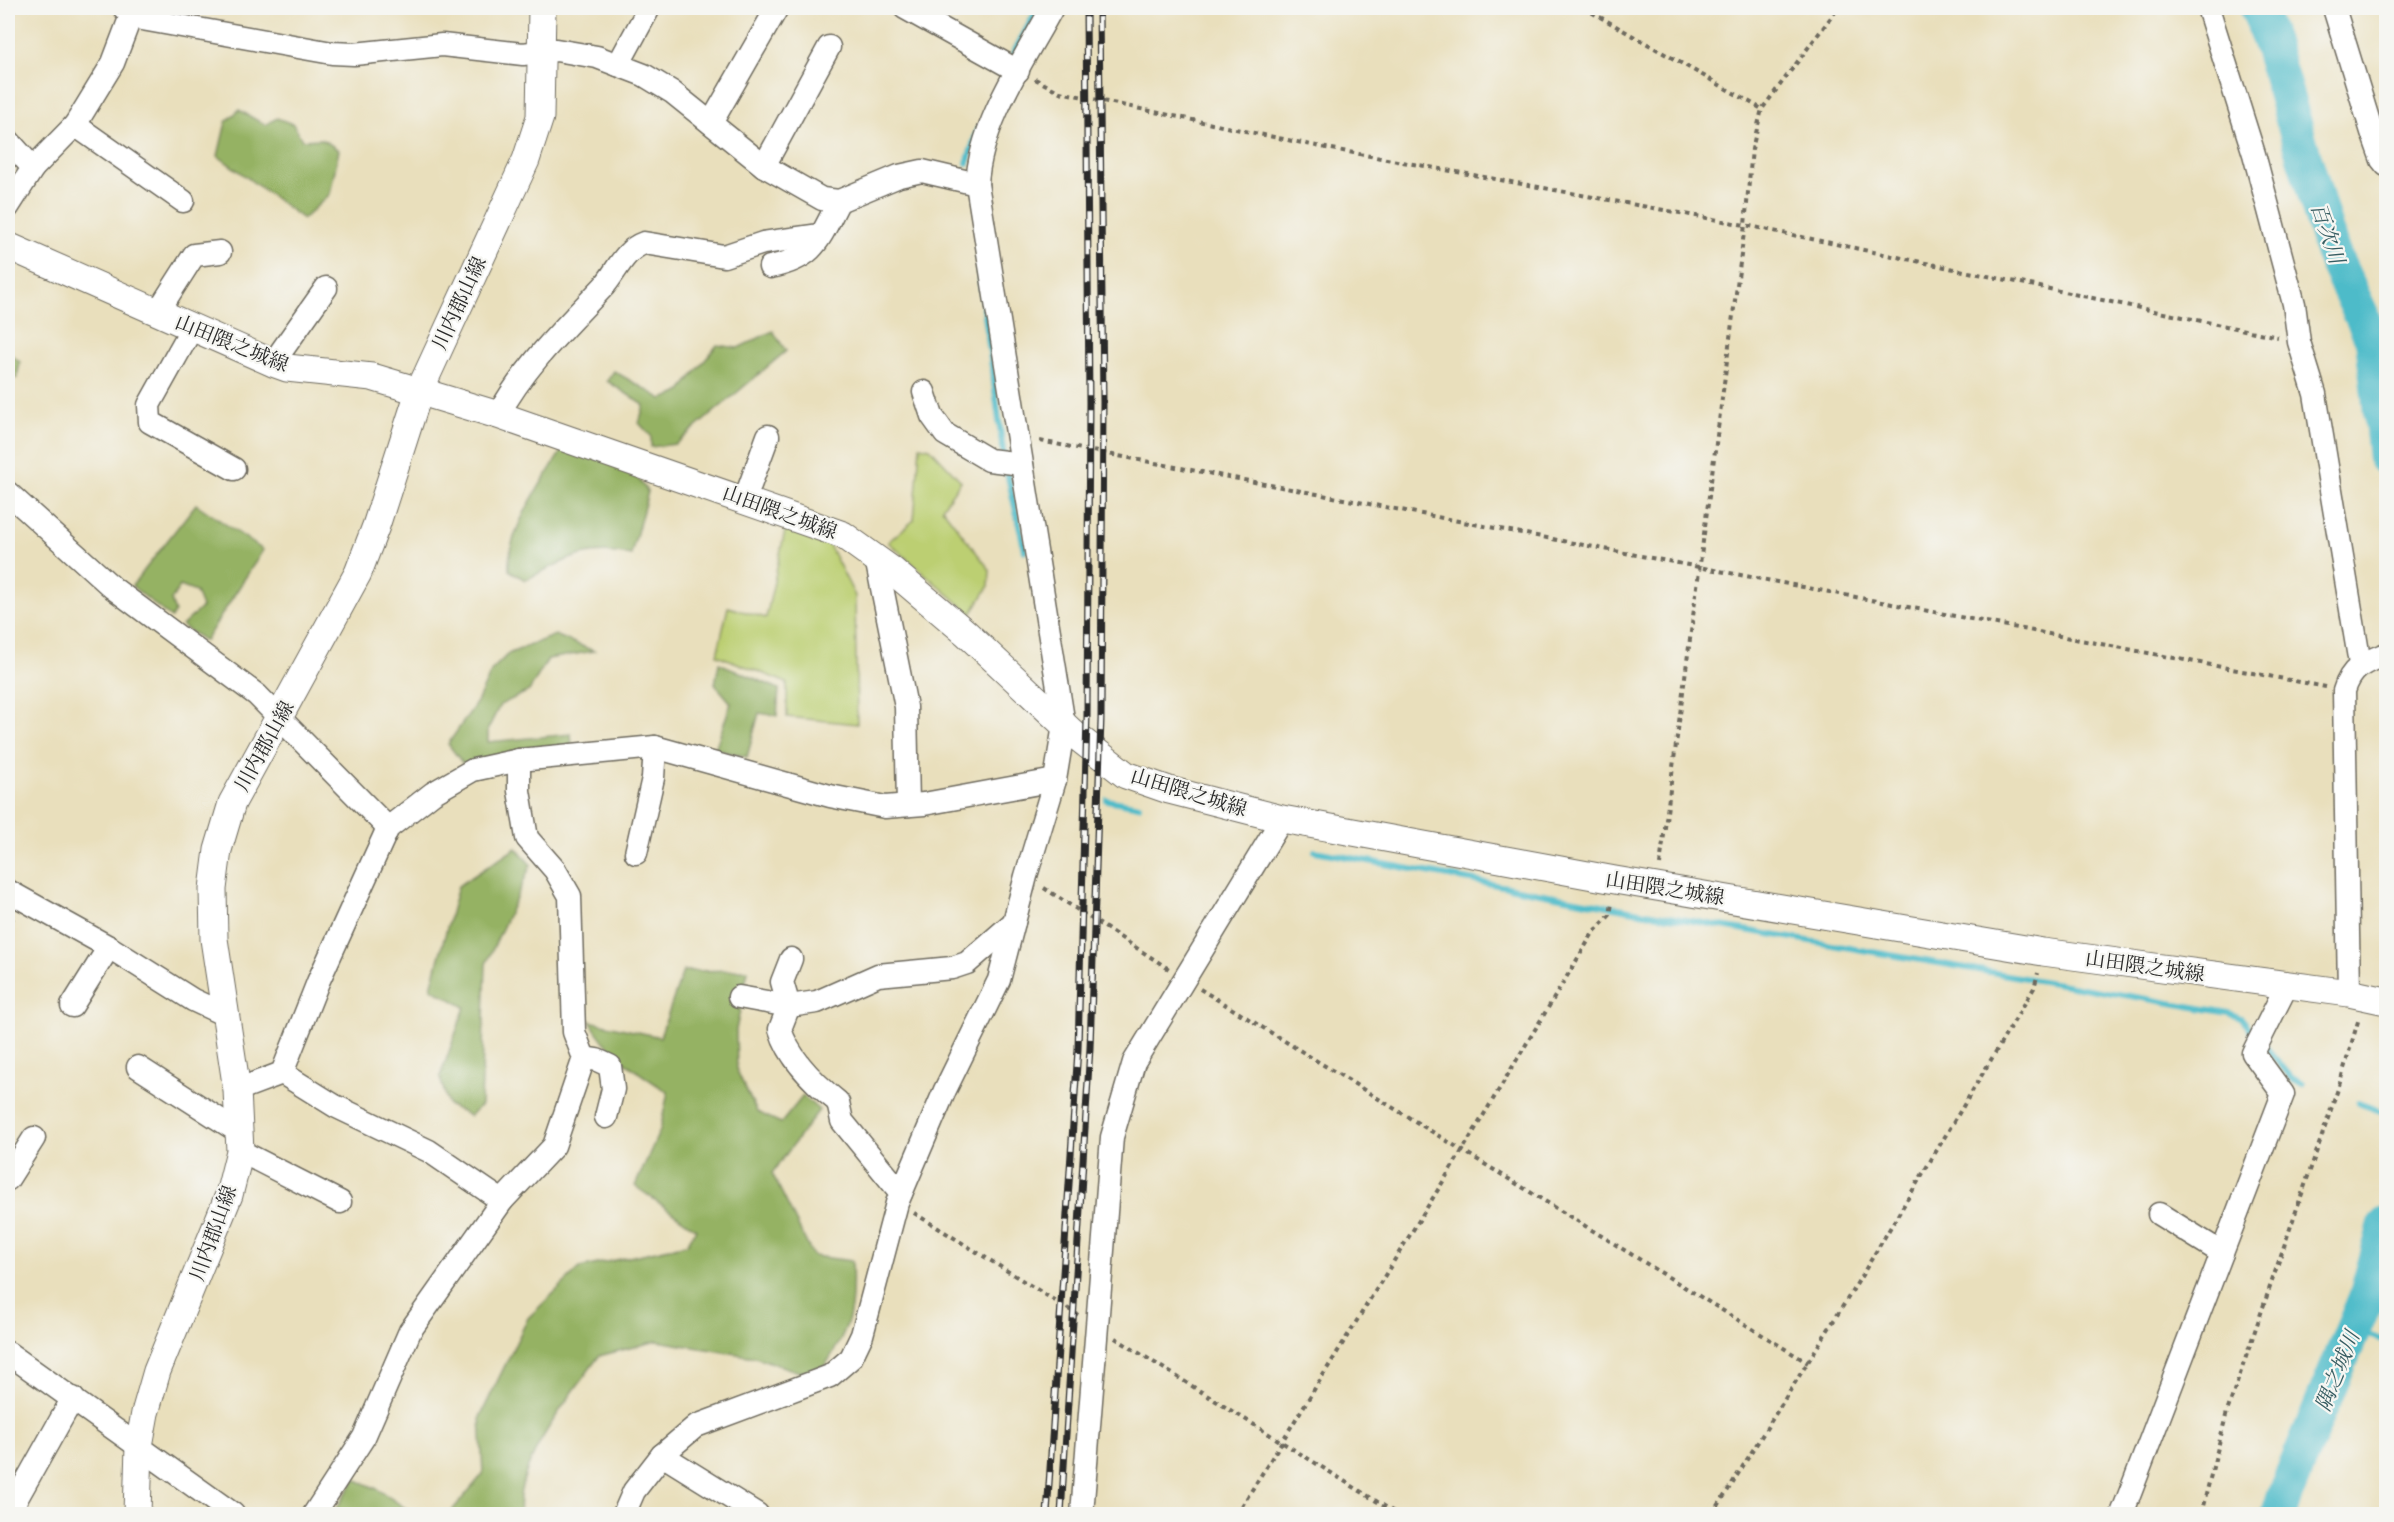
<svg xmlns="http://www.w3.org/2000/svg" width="2394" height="1522" viewBox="0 0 2394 1522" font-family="'Libre Caslon Text','Noto Serif JP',serif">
	<rect width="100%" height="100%" fill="#f6f6f2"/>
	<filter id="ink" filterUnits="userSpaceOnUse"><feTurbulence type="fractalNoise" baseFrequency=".0167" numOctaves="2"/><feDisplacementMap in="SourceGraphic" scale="12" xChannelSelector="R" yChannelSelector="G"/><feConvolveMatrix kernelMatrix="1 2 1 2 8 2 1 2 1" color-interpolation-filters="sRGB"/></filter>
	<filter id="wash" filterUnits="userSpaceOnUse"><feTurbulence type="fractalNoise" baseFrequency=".008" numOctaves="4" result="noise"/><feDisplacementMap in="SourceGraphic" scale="24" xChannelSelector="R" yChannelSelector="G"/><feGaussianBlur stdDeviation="1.35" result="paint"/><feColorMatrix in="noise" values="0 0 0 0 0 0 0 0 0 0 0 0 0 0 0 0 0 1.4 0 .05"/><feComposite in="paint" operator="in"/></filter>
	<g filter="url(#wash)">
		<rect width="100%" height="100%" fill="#e9dfbc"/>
		<!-- green -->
		<g fill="#bccf72" stroke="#747d4e" stroke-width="1.5">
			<polygon points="920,446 930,448 961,481 942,508 990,570 989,586 971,614 888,542 914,520"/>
			<polygon points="786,526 828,543 855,596 857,724 787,717 787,683 717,655 728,607 766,618"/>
		</g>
		<!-- forest -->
		<g fill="#95b264" stroke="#606e48" stroke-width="1.5">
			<polygon points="239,110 265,125 277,118 293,124 302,140 322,139 339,150 330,194 303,219 218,156 226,122"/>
			<polygon points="773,331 786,351 676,444 651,447 651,436 639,423 644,405 607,381 614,371 662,399 679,393 717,345 738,348"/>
			<polygon points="8,352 20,362 17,378 8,379"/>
			<path d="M 566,444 L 631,469 L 648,492 L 631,555 C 583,546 567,560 525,580 L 509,570 C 506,530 545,478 566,444 Z"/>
			<polygon points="196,504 263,550 205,641 182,626 202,607 196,592 180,586 171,600 175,612 171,618 132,586"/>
			<polygon points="555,635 594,651 548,659 529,691 500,705 488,729 488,742 571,734 572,745 463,764 448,744 477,702 492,670 508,654"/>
			<polygon points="719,663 779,689 777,716 759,713 747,757 715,749 731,703 715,684"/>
			<polygon points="516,848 531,865 486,964 481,1105 470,1116 448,1105 440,1077 465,1007 431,988 458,886"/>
			<path d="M 748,970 L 736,1030 L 737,1071 L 757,1112 L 781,1123 L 803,1096 L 819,1110 L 772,1173 L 813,1256 L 852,1261 C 854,1310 852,1324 825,1366 L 799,1372 L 755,1357 L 657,1341 L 599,1356 C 571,1395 513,1465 520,1514 L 449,1514 L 483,1474 L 480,1417 L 528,1318 L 580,1268 L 687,1244 L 696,1229 L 635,1186 L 660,1130 L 668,1092 C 637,1072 608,1054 590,1021 L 660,1037 L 683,971 Z"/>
			<polygon points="355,1479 377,1489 414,1514 333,1514"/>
		</g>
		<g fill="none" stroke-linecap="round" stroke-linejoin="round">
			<!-- stream -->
			<g stroke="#4ebbc9" stroke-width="6">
				<polyline points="1013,54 1038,8"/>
				<polyline points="967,163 978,129"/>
				<polyline points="979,269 1004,458"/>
				<polyline points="1006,468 1025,551"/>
				<polyline points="1107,800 1139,806"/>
				<polyline points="1315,851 1640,912 2229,1013 2241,1018 2256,1036"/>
				<polyline points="2263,1044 2292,1078 2303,1084"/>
				<polyline points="2358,1103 2386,1113"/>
				<polyline points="2352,1330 2386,1341"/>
			</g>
			<!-- river -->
			<g stroke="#4ebbc9" stroke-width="36">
				<polyline points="2258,8 2272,48 2332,252 2373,340 2386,458"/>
				<polyline points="2279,1514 2286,1491 2366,1298 2386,1225"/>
			</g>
		</g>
	</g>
	<g filter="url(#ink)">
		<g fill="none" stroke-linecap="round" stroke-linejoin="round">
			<!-- minor casing -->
			<g stroke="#6e6a5e" stroke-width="25">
				<g id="minor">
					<polyline points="124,8 142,19 332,53 354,54 442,45 523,54 556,50 597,57 644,75 672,92 764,166 822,199 839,201 899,176 922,171 977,184"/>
					<polyline points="905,8 1018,71"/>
					<polyline points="2208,8 2254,154 2294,304 2299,342 2315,394 2360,664"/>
					<polyline points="2334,8 2372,132 2382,160 2386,165"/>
					<polyline points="618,65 649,8"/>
					<polyline points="711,123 777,8"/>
					<polyline points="75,125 113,63 132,13"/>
					<polyline points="8,140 33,168 8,207"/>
					<polyline points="764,166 829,47"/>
					<polyline points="33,168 75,125 183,201"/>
					<path d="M 770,267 C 816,258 819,239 839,201"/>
					<polyline points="157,313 194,255 220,252"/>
					<polyline points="192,328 149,405 150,422 234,469"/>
					<polyline points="273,363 326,288"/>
					<polyline points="924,392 932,416 945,434 989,460 1022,464"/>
					<path d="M 498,415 C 527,363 564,329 604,286 C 617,271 624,250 644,243 L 724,256 L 763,243 L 820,235"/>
					<polyline points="8,493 113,588 257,695 388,828"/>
					<polyline points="745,499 768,436"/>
					<polyline points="876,558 906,707 908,805"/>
					<polyline points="636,853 653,778 655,747"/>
					<polyline points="8,891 109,947 193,1000 225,1015"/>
					<path d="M 791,959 L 782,982 L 789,1006 L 780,1029 C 789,1059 814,1083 838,1102 L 842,1121 L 901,1193"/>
					<path d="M 2349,993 L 2344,691 C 2351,667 2365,662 2386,654"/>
					<polyline points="739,997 789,1006 817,1002 878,975 952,968 967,963 1014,922"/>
					<polyline points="72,1006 109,947"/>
					<polyline points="584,1058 597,1060 610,1066 613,1089 606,1117"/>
					<polyline points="138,1067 239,1132"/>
					<polyline points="282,1073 335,1106 429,1151 502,1201 410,1331 364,1437 314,1514"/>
					<polyline points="237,1090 282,1073 318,982 388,828 433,793 473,770 519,760 655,747 830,796 885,807 924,804 1055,780"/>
					<polyline points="240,1151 340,1202"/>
					<polyline points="8,1179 34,1138"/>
					<polyline points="502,1201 554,1146 584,1058 574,1032 570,896 555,870 527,838 519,791 519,760"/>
					<polyline points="2159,1214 2222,1253"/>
					<polyline points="8,1353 233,1514"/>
					<polyline points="662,1455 757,1514"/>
					<polyline points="8,1514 73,1398"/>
					<path d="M 624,1514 L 634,1491 L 662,1455 L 696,1426 L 830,1376 L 851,1358 L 862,1335 L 897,1203 L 945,1090 L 999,980 L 1026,876 L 1055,780 L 1064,725 L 977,184 C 980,123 1024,60 1052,8"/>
					<polyline points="1082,1514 1112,1137 1134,1062 1282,819"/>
					<polyline points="2122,1514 2283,1094 2253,1053 2287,985"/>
				</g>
			</g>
			<!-- major casing -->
			<g stroke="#6e6a5e" stroke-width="29">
				<g id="major">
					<polyline points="8,246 273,363 287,368 372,377 498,415 843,535 893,571 966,633 1076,736 1126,775 1169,790 1282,819 1615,880 2043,952 2349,993 2386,1001"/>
					<polyline points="137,1514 139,1446 145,1413 157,1371 229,1195 240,1151 237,1090 214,939 213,889 218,850 232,803 358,573 376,526 419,392 526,160 540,117 542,8"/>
				</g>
			</g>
			<!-- path -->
			<g stroke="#6e6a5e" stroke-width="4" stroke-dasharray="4.5 4.5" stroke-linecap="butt">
				<polyline points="1584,8 1762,109"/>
				<polyline points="1035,79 1060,92 1321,147 1745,225 2278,337"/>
				<polyline points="1040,441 2326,687"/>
				<polyline points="1660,865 1745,225 1752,149 1762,109 1838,8"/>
				<polyline points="1044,888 1169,969"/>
				<polyline points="8,927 13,918"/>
				<polyline points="1200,989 1808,1363"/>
				<polyline points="914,1213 1078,1315"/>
				<polyline points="1115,1338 1397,1514"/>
				<polyline points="1237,1514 1462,1151 1593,933 1610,915 1612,903"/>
				<polyline points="1713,1514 1856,1285 2034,988 2038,973"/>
				<polyline points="2201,1514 2227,1412 2338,1089 2359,1018"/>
			</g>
			<!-- minor -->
			<use href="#minor" stroke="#fff" stroke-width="22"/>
			<!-- major -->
			<use href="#major" stroke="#fff" stroke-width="27"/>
			<!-- rail casing -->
			<g stroke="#2b2b2b" stroke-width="7">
				<g id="rail">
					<polyline points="1047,1514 1078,1049 1087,717 1089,402 1086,8"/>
					<polyline points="1061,1514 1090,1048 1101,719 1103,402 1099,8"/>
				</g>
			</g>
			<!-- rail -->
			<use href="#rail" stroke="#f6f6f2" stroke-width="4.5" stroke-dasharray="14" stroke-linecap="butt"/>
		</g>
	</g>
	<g text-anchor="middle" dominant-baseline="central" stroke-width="4.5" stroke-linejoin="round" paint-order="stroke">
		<!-- street labels -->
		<g font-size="20" fill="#2b2b2b" stroke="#f6f6f2">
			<text transform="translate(459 303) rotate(-65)">川内郡山線</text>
			<text transform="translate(232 343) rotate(22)">山田隈之城線</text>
			<text transform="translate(780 512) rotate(20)">山田隈之城線</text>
			<text transform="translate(264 746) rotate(-61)">川内郡山線</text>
			<text transform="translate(1189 792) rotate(17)">山田隈之城線</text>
			<text transform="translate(1665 888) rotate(9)">山田隈之城線</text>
			<text transform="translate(2145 966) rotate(8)">山田隈之城線</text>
			<text transform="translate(213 1233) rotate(-70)">川内郡山線</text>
		</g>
		<!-- water labels -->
		<g font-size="21" font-style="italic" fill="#375d62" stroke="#f6f6f2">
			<text transform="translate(2328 233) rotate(71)">百次川</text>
			<text transform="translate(2337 1371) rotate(-68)">隅之城川</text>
		</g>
	</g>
	<!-- margin -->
	<rect width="2394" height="1522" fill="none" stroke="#f6f6f2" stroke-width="30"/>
</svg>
